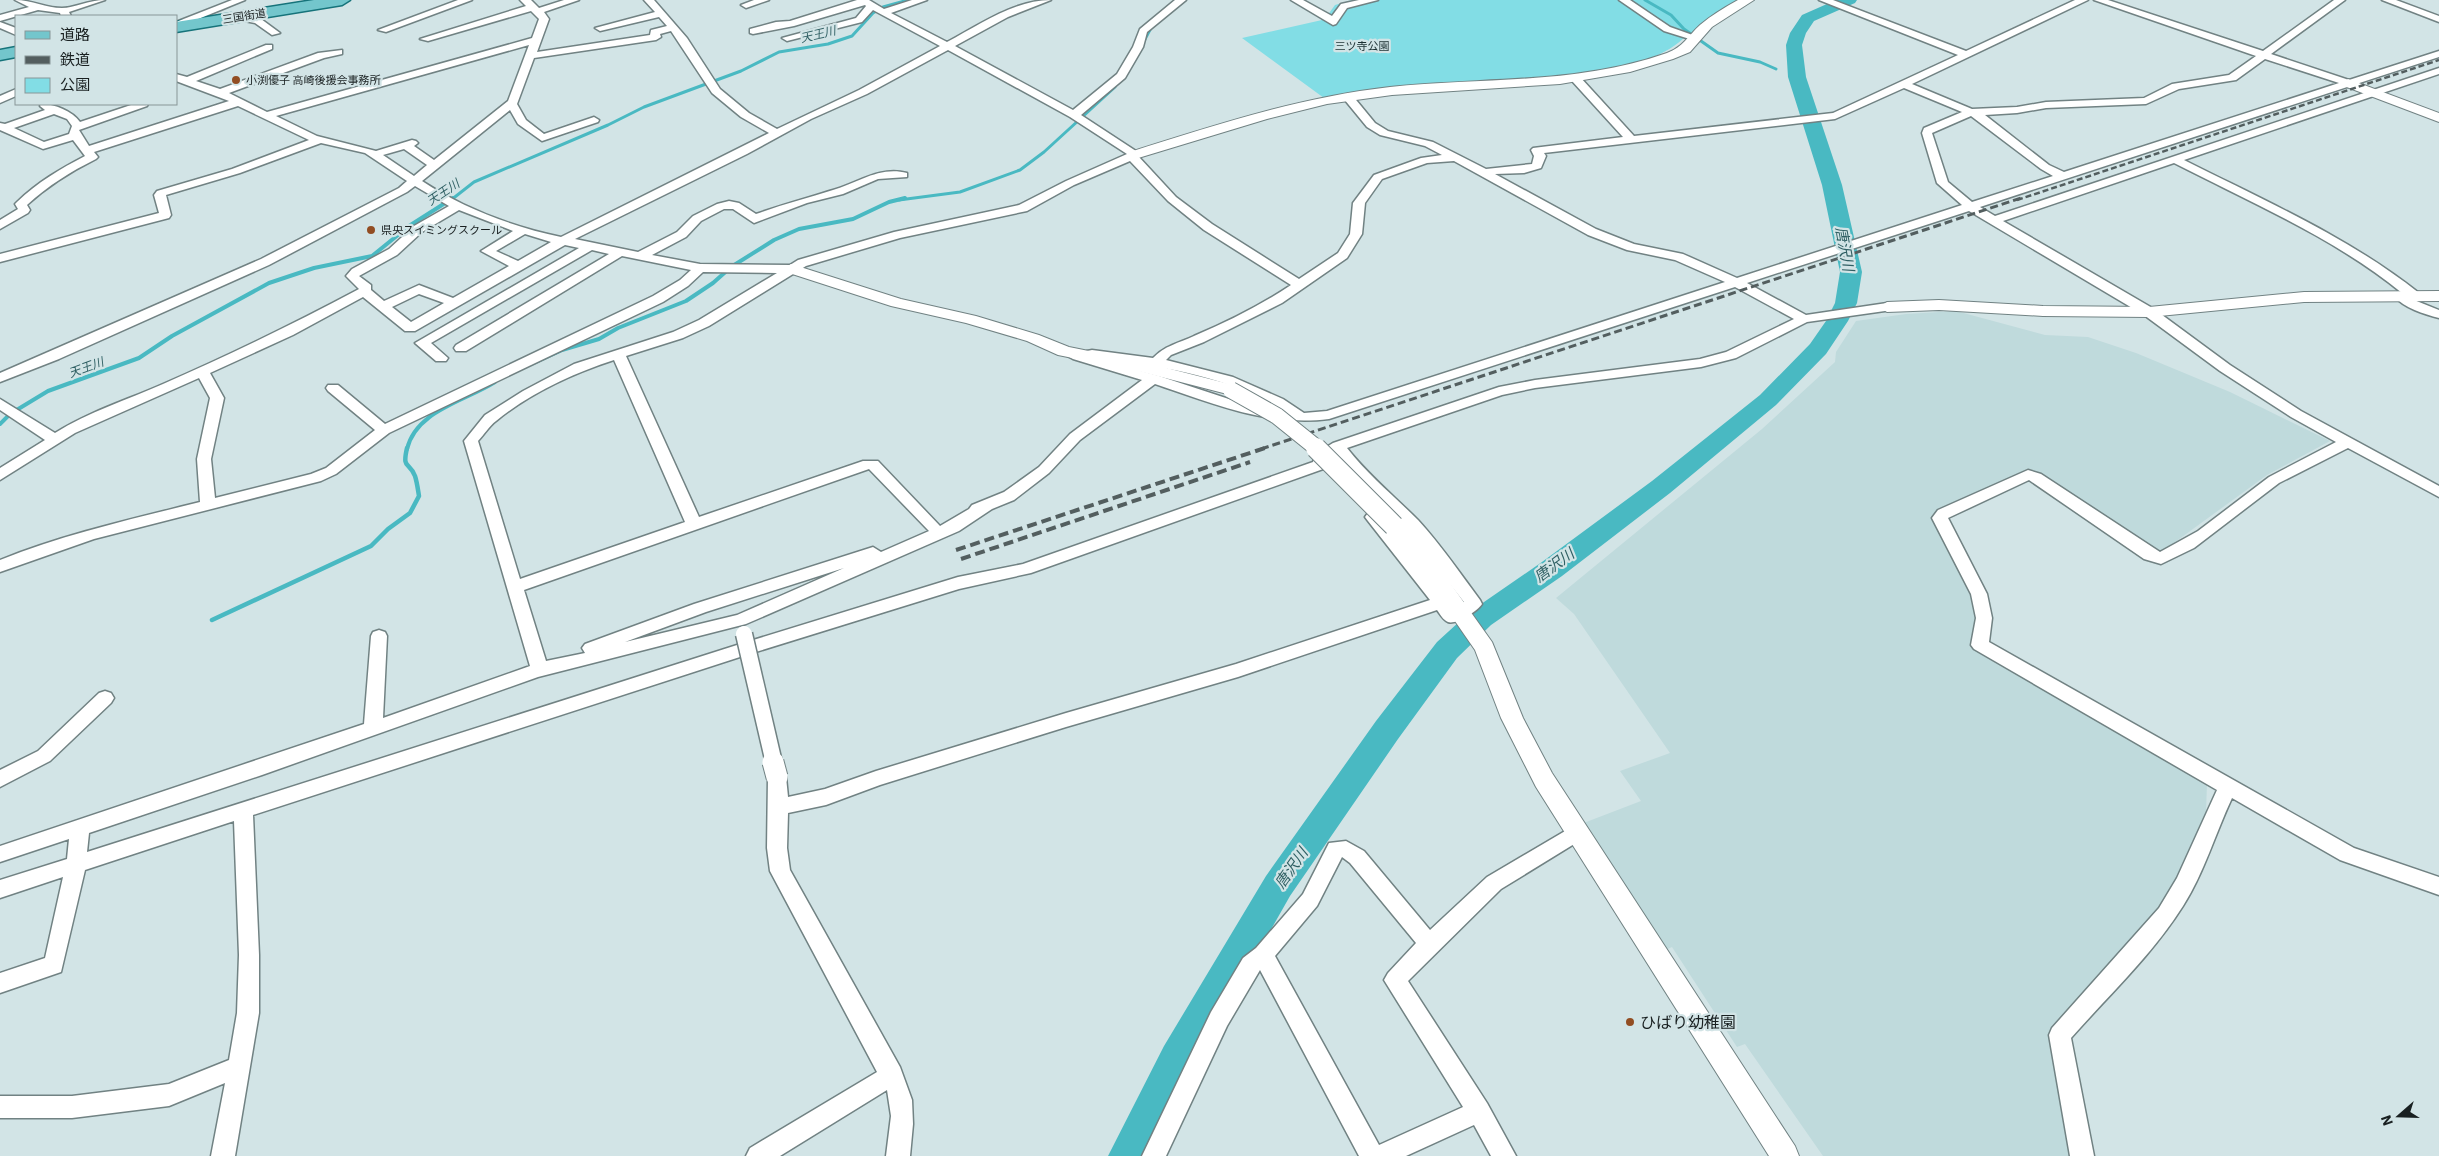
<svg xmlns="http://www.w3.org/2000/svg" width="2439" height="1156" viewBox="0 0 2439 1156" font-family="'IBM Plex Sans','Noto Sans JP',sans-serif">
	<rect width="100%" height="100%" fill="#d2e4e6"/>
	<!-- built -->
	<polygon fill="#bfdadc" points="1956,311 2045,335 2088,337 2136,353 2230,392 2330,441 2267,475 2160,553 2151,552 2031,470 1936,512 1932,516 1972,594 1977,615 1970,647 2207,783 2206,813 2183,866 2159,909 2052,1030 2073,1156 1823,1156 1745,1044 1737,1047 1672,947 1663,951 1581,824 1641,801 1620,771 1670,753 1574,614 1556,598 1762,429 1835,362 1836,352 1856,321 1906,314"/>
	<!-- green -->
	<path fill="#82dde5" d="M 1352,0 L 1744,0 L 1695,34 L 1688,34 C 1665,58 1634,64 1602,72 L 1324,98 L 1242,38 L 1322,20 L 1321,18 L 1327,16 L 1335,5 Z"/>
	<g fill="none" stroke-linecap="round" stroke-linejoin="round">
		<!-- stream-far2 -->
		<g stroke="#49b9c2" stroke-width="3">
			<polyline points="1645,0 1671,15 1684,29 1718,53 1760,62 1776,69"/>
			<polyline points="1144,41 1152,26"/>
			<polyline points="451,200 474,182 608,125 644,107 741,71 779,52 828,44 852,36 873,13 883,7 908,0"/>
			<polyline points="899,200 960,192 1020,170 1044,152 1115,87"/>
		</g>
		<!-- stream-far1 -->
		<g stroke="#49b9c2" stroke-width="4">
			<polyline points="529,365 562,350 599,339 618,328 686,301 713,283 731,267 774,240 799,229 853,219 889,202 905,198"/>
			<polyline points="0,424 10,414 48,391 139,358 172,336 269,283 314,268 372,256 409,226 453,198"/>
			<path d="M 407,449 C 416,411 463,402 495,382"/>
		</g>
		<!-- stream -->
		<path stroke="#49b9c2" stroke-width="4.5" d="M 212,620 L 371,546 L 388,529 L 410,513 L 419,496 C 418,490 417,482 415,476 C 409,461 402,470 407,448"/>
		<!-- river -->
		<polygon fill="#49b9c2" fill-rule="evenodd" points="1836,0 1857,0 1855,3 1814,21 1806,33 1802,45 1806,77 1842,185 1862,272 1857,303 1848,321 1826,354 1776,405 1670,493 1562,576 1491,625 1457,658 1398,739 1290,896 1190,1072 1149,1156 1108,1156 1164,1046 1266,876 1376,721 1437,642 1471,611 1542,562 1652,481 1760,395 1810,344 1826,321 1835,303 1840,272 1822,185 1788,77 1786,45 1790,33 1802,15"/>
		<!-- minor casing -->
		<g stroke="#718283" stroke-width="3">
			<g id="minor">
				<path d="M 15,0 C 32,0 46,8 62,8 C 74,8 89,0 105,0 L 69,12 L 71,16 L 61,16 L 60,13 L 38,10 L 0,21 L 0,15 L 29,7 Z"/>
				<polygon points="232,0 245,0 176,28 176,22"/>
				<polygon points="458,0 472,0 386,32 378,30"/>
				<path d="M 520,0 L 531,0 L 539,8 L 564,0 L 579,0 L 544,12 L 549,19 L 537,52 L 650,35 L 651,30 L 667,26 L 659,17 L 600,31 L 595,28 L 655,12 L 644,0 L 654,0 L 687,38 L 720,89 L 749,113 L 777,129 L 859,90 L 940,46 L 873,10 L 862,22 L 787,41 L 782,38 L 856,18 L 866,6 L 865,5 L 794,26 L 753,34 L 750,33 L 750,29 L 776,22 L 790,21 L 857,0 L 869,0 L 884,9 L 912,0 L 927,0 L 891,13 L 947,42 C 979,25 1014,0 1051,0 L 1008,17 L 955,46 L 1073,110 L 1117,74 L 1133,47 L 1140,29 L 1175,0 L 1186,0 L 1147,32 L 1143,47 L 1125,78 L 1081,115 L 1139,153 L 1139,157 L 1176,197 L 1212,224 L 1299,279 L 1338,253 L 1350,234 L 1353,203 L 1374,175 L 1421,158 L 1442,155 L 1425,146 L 1380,135 L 1367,127 L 1344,99 L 1344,95 L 1352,95 L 1375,123 L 1388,131 L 1433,142 L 1486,169 L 1532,164 L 1534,156 L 1531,150 L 1533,148 L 1623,137 L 1572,81 L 1572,77 L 1580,77 L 1634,136 L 1833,113 L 1958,55 L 1819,0 L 1833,0 L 1966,51 L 2075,0 L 2088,0 L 1912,84 L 1972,109 L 2017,107 L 2046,102 L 2144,98 L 2172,84 L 2229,75 L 2256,56 L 2094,0 L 2108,0 L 2263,51 L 2334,0 L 2345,0 L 2271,54 L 2349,80 L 2439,51 L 2439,57 L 1980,207 L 1995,216 L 2439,68 L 2439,74 L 2184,160 C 2265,201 2347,236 2419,293 L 2420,296 L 2414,300 L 2439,310 L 2439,318 C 2424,314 2404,308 2394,296 L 2395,293 L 2402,293 C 2333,237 2252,203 2174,163 L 2003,221 L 2154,309 L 2230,365 L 2301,411 L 2439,486 L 2439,497 L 2348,448 L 2279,483 L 2194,548 L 2161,564 L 2144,559 L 2029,480 L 1948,518 L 1987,594 L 1992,618 L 1989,642 L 2354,848 L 2439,877 L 2439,895 L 2340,860 L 2232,798 C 2215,834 2204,873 2183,906 C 2152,955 2109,995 2071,1038 L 2094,1156 L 2070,1156 L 2049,1035 L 2052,1028 L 2159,908 L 2177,878 L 2217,790 L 1974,649 L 1971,645 L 1976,618 L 1971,594 L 1932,518 L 1938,510 L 2028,470 L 2041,474 L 2160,552 L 2198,531 L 2269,477 L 2336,442 L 2291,417 L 2220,371 L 2144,315 L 1969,211 L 1747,283 L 1806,315 L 1887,303 L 1894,307 L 1892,310 L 1807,322 L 1736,358 L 1701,367 L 1535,388 L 1502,395 L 1347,448 C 1368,475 1394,496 1418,520 C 1441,545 1460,573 1480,600 L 1482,604 C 1478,611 1456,625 1448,622 C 1443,620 1440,614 1437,610 L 1238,677 L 1066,727 L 880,785 L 826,805 L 788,813 L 787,848 L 790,870 L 900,1067 L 912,1100 L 913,1124 L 910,1156 L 886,1156 L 891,1116 L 887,1090 L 780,1156 L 746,1156 L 750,1148 L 877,1072 L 770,871 L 767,848 L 768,777 L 770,772 L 777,769 L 784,772 L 786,777 L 788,797 L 825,789 L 876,771 L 1066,713 L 1236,664 L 1430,600 L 1368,521 L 1365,517 L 1368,513 L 1378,513 L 1453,608 L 1464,602 L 1406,528 L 1353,475 L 1336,454 L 1328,459 L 1326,468 L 1031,573 L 959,589 L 743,656 L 253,815 L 259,955 L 259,1013 L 235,1156 L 211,1156 L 225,1083 L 169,1106 L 72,1118 L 0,1118 L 0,1096 L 72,1096 L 169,1084 L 229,1060 L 237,1013 L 239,955 L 234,821 L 85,870 L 61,972 L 0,993 L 0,973 L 45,958 L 63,877 L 0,898 L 0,880 L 67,859 L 69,839 L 0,862 L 0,846 L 364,724 L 371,636 L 373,632 L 379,630 L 385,632 L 387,636 L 383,718 L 530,666 L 464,441 L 485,415 L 523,391 L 574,364 L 673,332 L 699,320 L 777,273 L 703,272 L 688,286 L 663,302 L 389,433 L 336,474 L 321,481 L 94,539 L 0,572 L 0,560 C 65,534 132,519 200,502 L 197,459 L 210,398 L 199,378 L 75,433 L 0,480 L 0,468 L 45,440 L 0,410 L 0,399 L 55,433 C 88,412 127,400 163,384 C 230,355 295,323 359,289 L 346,276 L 352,269 L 389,249 L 414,226 L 449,206 L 415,186 L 407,192 L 269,265 L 59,359 L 0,382 L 0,373 L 261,259 L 399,188 L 407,181 L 365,153 L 321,143 L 240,173 L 166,195 L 171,215 L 169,218 L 0,262 L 0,254 L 159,213 L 154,195 L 157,191 L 232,169 L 309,140 L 238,106 L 94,152 L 98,157 L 96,159 C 70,172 49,185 27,205 L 30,210 L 28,213 L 0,229 L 0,220 L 18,209 L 15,204 L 17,202 C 38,182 60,169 85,156 L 73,140 L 43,149 L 0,130 L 0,123 L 5,124 L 45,110 L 40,106 L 41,104 C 55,104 72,111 80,122 L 134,104 L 148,104 L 147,106 L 79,130 L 89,146 L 229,101 L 176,81 L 176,74 L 187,77 L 266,45 L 272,45 L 272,49 L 196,81 L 220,89 L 318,53 L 342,50 L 342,54 L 324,58 L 229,93 L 267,112 L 532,38 L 539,19 L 531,11 L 428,41 L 420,39 L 526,6 ZM 671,31 L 712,93 L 741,117 L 769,133 L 561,237 C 513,227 463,208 422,181 L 510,110 L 518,124 L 542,141 L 598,122 L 599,120 L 594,117 L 544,134 L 526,120 L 517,104 L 534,58 L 656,40 L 661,37 L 660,34 ZM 529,45 L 508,101 L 434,160 L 414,146 L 418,143 L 416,141 L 412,140 L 376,151 L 317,136 L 276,116 ZM 948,50 L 1070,117 L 1127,154 L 1066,181 L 1019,205 L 894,232 L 798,260 L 790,265 L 700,264 L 652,255 L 686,237 L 701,221 L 724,209 L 733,209 L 754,223 L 807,203 L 843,194 L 878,179 L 907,177 L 907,173 C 879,166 858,183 833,190 C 807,198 781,205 756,214 L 739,203 L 729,201 L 717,204 L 693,216 L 677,232 L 638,252 L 575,239 L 747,154 L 811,119 L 867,94 ZM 2265,59 L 2339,83 L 2064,172 L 2049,165 L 1985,115 L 2017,113 L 2046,108 L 2146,104 L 2179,89 L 2236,80 ZM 1904,88 L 1962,112 L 1924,128 L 1922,133 L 1937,183 L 1962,205 L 1737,278 L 1683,254 L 1634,244 L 1596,229 L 1495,174 L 1524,173 L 1541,168 L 1546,156 L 1544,153 L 1835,119 ZM 54,114 L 67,119 L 72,126 L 69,134 L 44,142 L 14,128 ZM 1971,116 L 2041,169 L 2053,176 L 1972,202 L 1948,182 L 1932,133 ZM 404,149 L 427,165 L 414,176 L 383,155 ZM 1130,161 L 1168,201 L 1204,230 L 1291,285 C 1261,305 1227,322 1194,336 C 1179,343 1164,346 1153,358 L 1092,350 L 1087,351 L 1086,355 L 1067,348 L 1062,349 L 1060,352 L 1073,359 L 1142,380 L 1070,434 L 1039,467 L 1004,492 L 972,505 L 969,509 L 940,526 L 878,461 L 863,461 L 699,517 L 626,356 L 683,338 L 709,326 L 806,266 L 900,238 L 1027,211 L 1074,185 ZM 1454,161 L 1588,235 L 1627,250 L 1675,260 L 1725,282 L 1327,411 L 1304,413 L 1283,399 L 1233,377 L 1166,360 L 1171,355 L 1204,342 L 1282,303 L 1347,258 L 1362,234 L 1365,203 L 1382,179 L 1427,163 ZM 459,210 L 513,231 L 481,251 L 509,266 L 453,298 L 419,285 L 384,301 L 371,290 L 371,285 L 359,276 L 397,255 L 422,232 ZM 525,234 L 551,242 L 518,261 L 496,251 ZM 565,245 L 579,248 L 415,343 L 436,361 L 446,361 L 448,358 L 431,343 L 592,250 L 609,254 L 456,345 L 454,348 L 456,351 L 466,351 L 622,256 L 691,270 L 680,280 L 653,296 L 385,424 L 338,385 L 328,385 L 326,388 L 328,391 L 375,430 L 326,468 L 311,474 L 215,498 L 211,459 L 224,398 L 210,373 L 293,335 L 363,297 L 405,331 L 415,331 ZM 1735,287 L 1794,319 L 1726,352 L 1700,359 L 1535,380 L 1499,387 L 1333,443 L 1315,454 L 1313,462 L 1023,564 L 958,577 L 737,645 L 87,852 L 89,833 L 262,775 L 538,677 L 746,624 L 959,531 L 992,509 L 1014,500 L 1049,473 L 1080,440 L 1155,384 C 1212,403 1267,427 1329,419 ZM 419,294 L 444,303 L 411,322 L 392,307 ZM 1096,359 C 1161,366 1228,375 1283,412 L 1244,404 L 1159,376 ZM 614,360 L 685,522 L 520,579 L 478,441 C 484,435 489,426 496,421 C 530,393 574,373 614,360 ZM 869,469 L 929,531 L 881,552 L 873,547 L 694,604 L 585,644 L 582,648 L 585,653 L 546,661 L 524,590 ZM 844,568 L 737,615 L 625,642 L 706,612 Z"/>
				<polygon points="754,0 769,0 746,8 741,5"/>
				<polygon points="1291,0 1303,0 1332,16 1341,4 1359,0 1378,0 1347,8 1336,24 1333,25"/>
				<polygon points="1619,0 1630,0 1670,27 1701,38 1696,41 1664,31"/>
				<polygon points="2382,0 2396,0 2439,16 2439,22"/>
				<polygon points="237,14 261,19 280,33 272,35 255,23 234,19 234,15"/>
				<polygon points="0,22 16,28 16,35 0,28"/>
				<polygon points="16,89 16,96 0,103 0,96"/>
				<polygon points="105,691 111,693 114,698 111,703 50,761 0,787 0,770 38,751 99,693"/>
				<path d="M 1577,824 L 1584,826 L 1587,832 L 1584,838 L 1501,889 L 1408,981 L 1487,1103 L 1516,1156 L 1491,1156 L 1474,1125 L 1406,1156 L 1359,1156 L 1260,970 L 1227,1026 L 1166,1156 L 1142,1156 L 1211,1012 L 1243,958 L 1256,948 L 1303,894 L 1329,843 L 1346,841 L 1364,851 L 1430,930 L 1487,877 ZM 1342,857 L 1350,863 L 1416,943 L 1388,973 L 1384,980 L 1463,1107 L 1379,1145 L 1275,956 L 1317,906 Z"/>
			</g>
		</g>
		<!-- tertiary casing -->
		<g stroke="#718283" stroke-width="2">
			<g id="tertiary">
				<path d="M 1738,0 L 1754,0 L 1712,27 L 1690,52 L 1673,59 L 1630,72 L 1560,84 L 1392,95 L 1327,104 L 1267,119 L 1135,159 L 1128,155 L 1130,152 C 1215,125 1301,97 1390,87 C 1483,77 1577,85 1667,53 C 1683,47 1688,36 1700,25 C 1712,15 1725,7 1738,0 Z"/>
				<polygon points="2348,79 2439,113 2439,122 2344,86 2342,83"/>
				<polygon points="791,264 901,299 976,316 1039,335 1069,347 1143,362 1237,386 1240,390 1237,394 1231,395 1142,372 1058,355 1027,341 966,323 891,306 786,272 783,269"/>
				<polygon points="2439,291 2439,301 2304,302 2149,317 2043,316 1939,310 1887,312 1879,307 1887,302 1939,300 2043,306 2149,307 2304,292"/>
				<polygon points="1394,519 1401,521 1426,549 1492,642 1523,718 1552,773 1795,1146 1799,1156 1769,1156 1536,787 1501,718 1475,650 1412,559 1384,526 1387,521"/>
			</g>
		</g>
		<!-- primary casing -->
		<g stroke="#16737a" stroke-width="3">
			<g id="primary">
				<polygon points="314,0 350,0 342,5 176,32 176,22"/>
				<polygon points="16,47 16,57 0,60 0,50"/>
			</g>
		</g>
		<!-- minor -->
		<use href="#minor" fill="#fff" fill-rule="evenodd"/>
		<!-- tertiary -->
		<use href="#tertiary" fill="#fff" fill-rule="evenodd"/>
		<!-- primary -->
		<use href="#primary" fill="#73c6cc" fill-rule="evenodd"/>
		<!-- rail-far2 -->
		<polyline stroke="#535e5f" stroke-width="2.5" stroke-dasharray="6 3" stroke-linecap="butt" points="2017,200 2439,60"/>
		<!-- rail-far1 -->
		<polyline stroke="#535e5f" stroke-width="3" stroke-dasharray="8 4" stroke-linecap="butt" points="1261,449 2021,198"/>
		<!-- rail -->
		<g stroke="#535e5f" stroke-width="4" stroke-dasharray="10 5" stroke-linecap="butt">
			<polyline points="956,550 1265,448"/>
			<polyline points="961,559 1250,462"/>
		</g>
		<!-- minor-bridge-far1 casing -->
		<g stroke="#718283" stroke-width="19" stroke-linecap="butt">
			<polyline id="minor-bridge-far1" points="744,634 774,763"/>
		</g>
		<!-- minor-bridge casing -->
		<g stroke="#718283" stroke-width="23" stroke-linecap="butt">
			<polyline id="minor-bridge" points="773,762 777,777"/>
		</g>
		<!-- tertiary-bridge-far1 casing -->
		<g stroke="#718283" stroke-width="18" stroke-linecap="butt">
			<polyline id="tertiary-bridge-far1" points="1231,390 1277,416 1318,449"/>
		</g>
		<!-- tertiary-bridge casing -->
		<g stroke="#718283" stroke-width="22" stroke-linecap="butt">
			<polyline id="tertiary-bridge" points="1316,448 1394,526"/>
		</g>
		<!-- minor-bridge-far1 -->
		<use href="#minor-bridge-far1" stroke="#fff" stroke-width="16"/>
		<!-- minor-bridge -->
		<use href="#minor-bridge" stroke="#fff" stroke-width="21"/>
		<!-- tertiary-bridge-far1 -->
		<use href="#tertiary-bridge-far1" stroke="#fff" stroke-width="16"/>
		<!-- tertiary-bridge -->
		<use href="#tertiary-bridge" stroke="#fff" stroke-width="20"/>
	</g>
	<!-- markers -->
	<g fill="#924d22" stroke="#d2e4e6" stroke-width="2">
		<circle cx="236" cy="80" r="5"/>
		<circle cx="371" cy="230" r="5"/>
		<circle cx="1630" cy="1022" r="5"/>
	</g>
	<g text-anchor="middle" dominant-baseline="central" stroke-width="4.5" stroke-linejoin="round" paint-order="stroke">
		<!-- far-street labels -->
		<g font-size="11" fill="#192021" stroke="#d2e4e6">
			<text transform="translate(244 16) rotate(-9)">三国街道</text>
		</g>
		<!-- far-park labels -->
		<g font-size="11" fill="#1c3032" stroke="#d2e4e6">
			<text x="1362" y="46">三ツ寺公園</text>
		</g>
		<!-- far-poi labels -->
		<g font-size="11" fill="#192021" stroke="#d2e4e6" text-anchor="start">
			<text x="246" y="80">小渕優子 高崎後援会事務所</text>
			<text x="381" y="230">県央スイミングスクール</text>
		</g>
		<!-- far-water labels -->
		<g font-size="12" font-style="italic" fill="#2f5f63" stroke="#d2e4e6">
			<text transform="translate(818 34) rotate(-13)">天王川</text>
			<text transform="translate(443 192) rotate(-34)">天王川</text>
			<text transform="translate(86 367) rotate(-20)">天王川</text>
		</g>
		<!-- water labels -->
		<g font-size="15" font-style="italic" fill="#2f5f63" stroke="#d2e4e6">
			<text transform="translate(1845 249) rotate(80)">唐沢川</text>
			<text transform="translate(1554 565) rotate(-36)">唐沢川</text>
			<text transform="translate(1291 868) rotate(-55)">唐沢川</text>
		</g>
		<!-- near-poi labels -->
		<g font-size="16" fill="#192021" stroke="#d2e4e6" text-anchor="start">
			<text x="1640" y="1022">ひばり幼稚園</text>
		</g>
	</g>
	<!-- legend -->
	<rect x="15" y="15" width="162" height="90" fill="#d2e4e6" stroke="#889697"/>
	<rect x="25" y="31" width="25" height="8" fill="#73c6cc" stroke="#889697"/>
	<text x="60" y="40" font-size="15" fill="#192021">道路</text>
	<rect x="25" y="56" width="25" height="8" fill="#535e5f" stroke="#889697"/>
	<text x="60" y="65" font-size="15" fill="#192021">鉄道</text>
	<rect x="25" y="78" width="25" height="15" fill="#82dde5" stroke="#889697"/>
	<text x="60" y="90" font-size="15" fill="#192021">公園</text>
	<!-- north arrow -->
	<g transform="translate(2399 1116) rotate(250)" stroke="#d2e4e6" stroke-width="4" paint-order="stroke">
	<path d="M0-4L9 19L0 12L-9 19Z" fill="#192021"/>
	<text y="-8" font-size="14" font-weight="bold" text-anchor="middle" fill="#192021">N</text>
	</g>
</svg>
